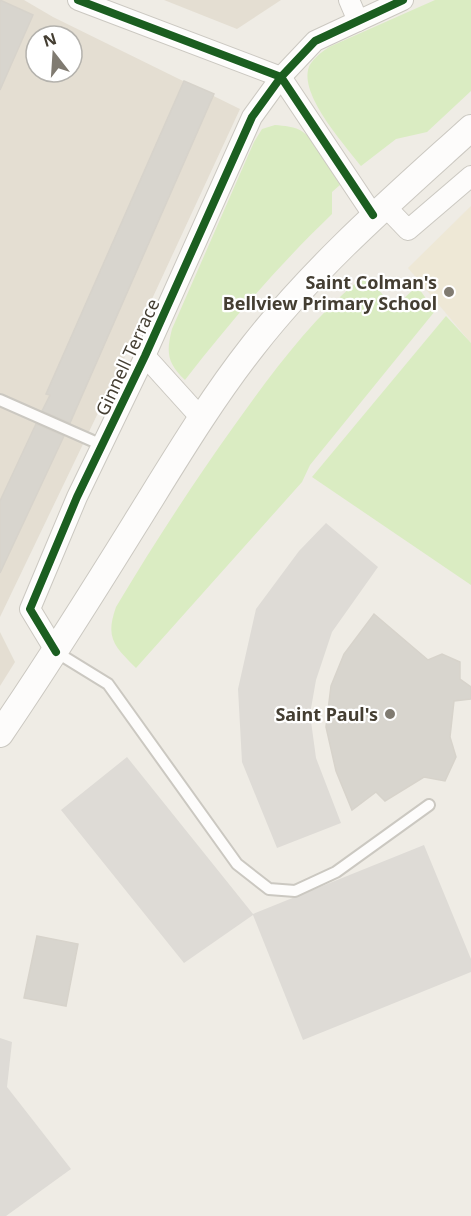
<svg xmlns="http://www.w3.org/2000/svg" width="471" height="1216" viewBox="0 0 471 1216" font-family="'Noto Sans',sans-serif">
	<rect width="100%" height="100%" fill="#efece5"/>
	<!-- residential -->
	<g fill="#e4ded2" fill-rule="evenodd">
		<path d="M 0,0 L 24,0 L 53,17 L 240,109 L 133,340 L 0,617 ZM 36,36 L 72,36 L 72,72 L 36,72 Z"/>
		<polygon points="164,0 281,0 237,29"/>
		<polygon points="0,632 15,662 0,686"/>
	</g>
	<!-- education -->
	<polygon fill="#eee8d6" points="471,206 471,343 408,268"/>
	<!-- grass -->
	<g fill="#daecc2">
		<path d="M 435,0 L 471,0 L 471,91 L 427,132 L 396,139 L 361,166 C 345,145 302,98 308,70 C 310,60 322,52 329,47 Z"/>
		<path d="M 275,125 C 284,126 295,126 303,132 C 318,143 331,169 340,185 L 332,192 L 332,214 C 278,266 231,321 185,380 C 167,363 166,352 172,329 L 254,142 L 262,129 Z"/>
		<path d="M 367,276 L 389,302 L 398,304 L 417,286 L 435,311 L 310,465 L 302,482 L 136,668 C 114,646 105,638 116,607 C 153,545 192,485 234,426 C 272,373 309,322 359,280 Z"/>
		<polygon points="446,316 471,343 471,585 312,477"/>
	</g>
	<!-- parking -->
	<g fill="#dedbd6">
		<polygon points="326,523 378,567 332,632 316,680 310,714 316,758 341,823 277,848 242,762 238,689 256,609 299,551"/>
		<polygon points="127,757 253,914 424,845 471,959 471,972 303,1040 253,915 184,963 61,810"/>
		<polygon points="0,1038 12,1042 7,1087 71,1169 6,1216 0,1216"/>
	</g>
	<!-- building -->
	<g fill="#d8d5ce" stroke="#d7d3cb" stroke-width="1.5">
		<polygon points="0,0 33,15 0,90"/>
		<polygon points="184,81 214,94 70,423 42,411 50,395 46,394"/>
		<polygon points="36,424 64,436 0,573 0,501"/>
		<polygon points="374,614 428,660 442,654 460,662 460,679 471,687 471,699 454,701 450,737 456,757 445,781 424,777 385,801 376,792 352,810 336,771 326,727 331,686 344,654"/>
		<polygon points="37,936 78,944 66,1006 24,998"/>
	</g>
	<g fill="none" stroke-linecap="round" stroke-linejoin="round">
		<!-- service casing -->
		<g stroke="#cbc8c1" stroke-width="14">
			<g id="service">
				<polyline points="0,400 102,445"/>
				<polyline points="56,652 108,684 237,864 269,889 295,891 336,872 429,805"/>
			</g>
		</g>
		<!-- minor casing -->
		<g stroke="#cbc8c1" stroke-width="22">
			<g id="minor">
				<polyline points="78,0 281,77 373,215"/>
				<polyline points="349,0 358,21"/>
				<polyline points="385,206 408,230 471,176"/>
				<polyline points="145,356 201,418"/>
				<polyline points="56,652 30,609 77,497 145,356 252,117 281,77 315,41 403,0"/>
			</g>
		</g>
		<!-- tertiary casing -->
		<g stroke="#cbc8c1" stroke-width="28">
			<path id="tertiary" d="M 0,734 C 47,665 91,595 135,524 C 173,463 209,402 253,346 C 317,264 395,197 471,128"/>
		</g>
		<!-- service -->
		<use href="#service" stroke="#fdfcfb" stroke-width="10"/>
		<!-- minor -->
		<use href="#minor" stroke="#fdfcfb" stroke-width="20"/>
		<!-- tertiary -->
		<use href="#tertiary" stroke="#fdfcfb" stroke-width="26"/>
		<!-- cycleway casing -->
		<g stroke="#fff" stroke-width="11">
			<g id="cycleway">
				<polyline points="78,0 281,77 373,215"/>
				<polyline points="56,652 30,609 77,497 145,356 252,117 281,77 315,41 403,0"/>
			</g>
		</g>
		<!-- cycleway -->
		<use href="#cycleway" stroke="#1b5e20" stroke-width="8"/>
	</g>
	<!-- markers -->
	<g fill="#807b71" stroke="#fff" stroke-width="2">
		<circle cx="449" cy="292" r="6"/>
		<circle cx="390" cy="714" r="6"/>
	</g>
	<g text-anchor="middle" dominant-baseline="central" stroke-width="4.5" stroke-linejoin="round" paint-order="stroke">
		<!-- poi labels -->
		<g font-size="18" font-weight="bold" fill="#443e32" stroke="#fff" text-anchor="end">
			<text x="437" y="282">Saint Colman's<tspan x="437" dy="21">Bellview Primary School</tspan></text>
			<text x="378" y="714">Saint Paul's</text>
		</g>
		<!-- street labels -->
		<g font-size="18" fill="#443e32" stroke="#fff">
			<text transform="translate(127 357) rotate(-65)">Ginnell Terrace</text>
		</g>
	</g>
	<!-- north arrow -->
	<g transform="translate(54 54) rotate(343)"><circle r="28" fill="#ffffff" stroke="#b4b2ad" stroke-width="1.5"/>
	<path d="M0-4.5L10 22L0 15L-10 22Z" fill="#807b71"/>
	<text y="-9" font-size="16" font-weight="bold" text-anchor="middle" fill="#443e32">N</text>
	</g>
</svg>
